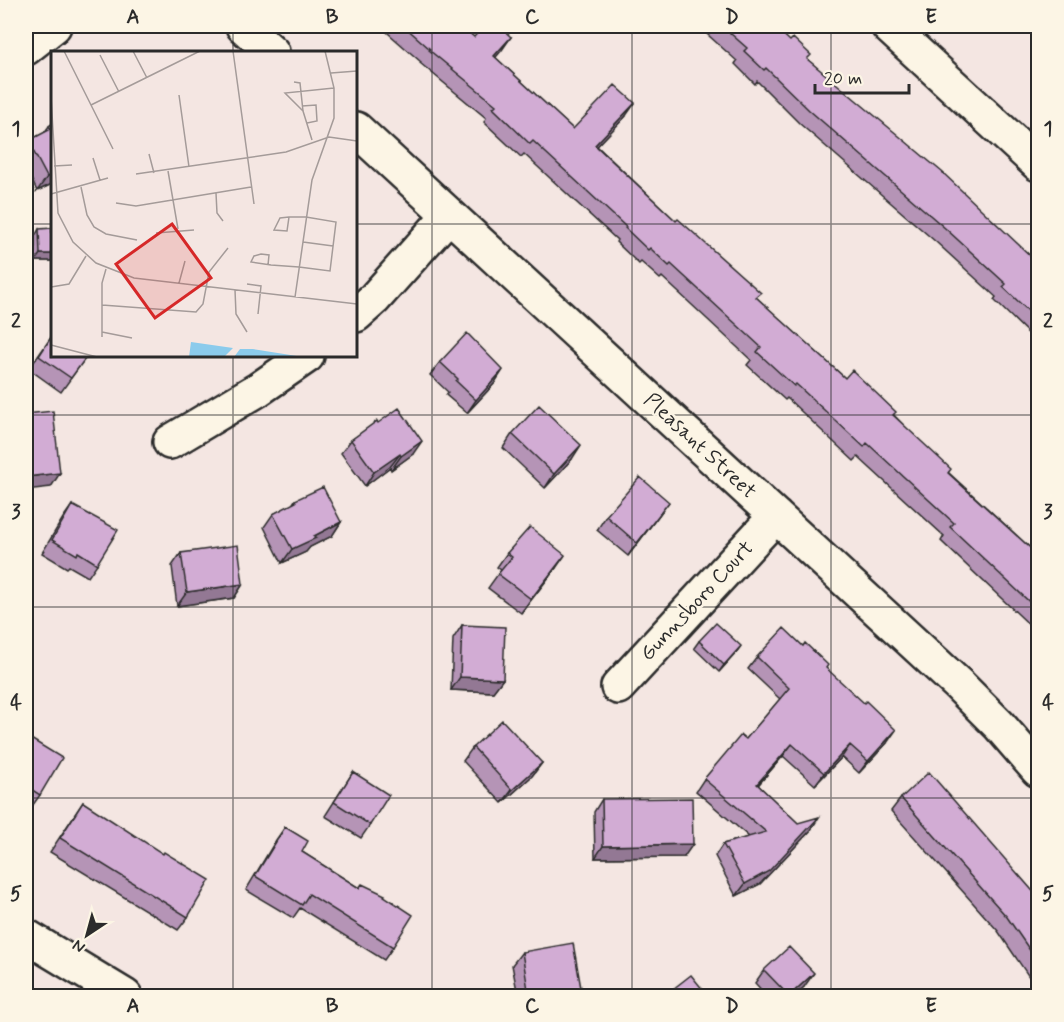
<svg xmlns="http://www.w3.org/2000/svg" width="1064" height="1022" font-family="Mynerve,sans-serif">
  <style>
    .lines { fill: none; stroke-linecap: round; stroke-linejoin: round }
    .minor-casing { stroke: #2b2b2b; stroke-width: 38 }
    .minor { stroke: #fcf5e5; stroke-width: 33 }
    .wall { fill: #b594b6; stroke: #2b2b2b; stroke-width: 1.5 }
    .shaded-wall { fill: #937894; stroke: #2b2b2b; stroke-width: 1.5 }
    .building { fill: #d2acd4; stroke: #2b2b2b; stroke-width: 1.5 }
    .grid { fill: none; stroke: #2b2b2b; stroke-width: 1.5; stroke-opacity: 0.55 }
    .labels { text-anchor: middle; dominant-baseline: central; stroke-width: 5; stroke-linejoin: round; paint-order: stroke }
    .street-label { font-size: 21px; fill: #2b2b2b; stroke: #fcf5e5 }
    .inset-road { fill: none; stroke: #a49b99; stroke-width: 1.5 }
    .view { fill: #d62828; fill-opacity: 0.15; stroke: #d62828; stroke-width: 3 }
    .inset-edge { fill: none; stroke: #2b2b2b; stroke-width: 3 }
    .neatline { fill: none; stroke: #2b2b2b; stroke-width: 2 }
    .grid-label { font-size: 20px; text-anchor: middle; font-weight: bold; fill: #2b2b2b }
  </style>
  <rect width="100%" height="100%" fill="#f4e6e2"/>
  <filter id="ink" filterUnits="userSpaceOnUse"><feTurbulence type="fractalNoise" baseFrequency=".0167" numOctaves="2"/><feDisplacementMap in="SourceGraphic" scale="12" xChannelSelector="R" yChannelSelector="G"/><feConvolveMatrix kernelMatrix="1 2 1 2 8 2 1 2 1" color-interpolation-filters="sRGB"/></filter>
  <g filter="url(#ink)">
    <g class="lines">
      <defs>
        <path id="minor" d="M243,26L272,52
          M888,26L1038,164
          M26,48L54,26
          M356,129L959,685L999,725L1038,770
          M356,315L374,299L449,215
          M170,442L259,389L307,356
          M618,687L776,516
          M26,936L125,996"/>
      </defs>
      <use href="#minor" class="minor-casing"/>
      <use href="#minor" class="minor"/>
    </g>
    <path class="wall" d="M380,26H461L474,37H511L495,57L573,129L625,117L597,146L757,298L845,378L894,415L949,473L1038,555V633L941,541L944,536L858,457L854,461L787,398L785,400L747,365L751,360L662,277L660,279L641,262L639,264L616,242L617,240L524,154L521,157L484,122L486,118L420,63L421,62Z
      M698,26H774L808,60L1038,263V343L994,300L996,297L936,242L800,124L757,81L755,84L735,64L737,61Z
      M1032,26H1038V31Z
      M52,124V184L37,191L26,168V144L28,141L44,133L49,126Z
      M39,229L52,261H35V236Z
      M52,336L87,356L61,392L29,369Z
      M440,362L494,384L467,413L446,395L448,392L430,375Z
      M378,423L413,454L391,470L390,467L365,486L341,453L351,440Z
      M512,434L572,459L545,488L503,448Z
      M295,500L341,522L332,536L310,547L306,552L282,563L264,527L273,514L292,505Z
      M72,505L97,564L88,577L69,566L67,568L42,553L63,518Z
      M659,515L628,556L597,530L606,516Z
      M181,553L243,584L234,598L177,606L172,566Z
      M507,553L556,568L521,613L488,588L501,570L497,567Z
      M462,625L503,679L493,692L451,690L453,639Z
      M699,641L736,653L719,672L694,648Z
      M757,657L826,668L887,743L859,773L842,757L815,785L783,756L758,785L798,823L811,830L760,884L736,896L715,856L723,844L749,837L696,791L704,779L746,739L780,699L748,669Z
      M26,736L40,795L30,809L26,806Z
      M473,747L542,763L532,776L502,803L463,761Z
      M353,772L370,825L361,838L325,816Z
      M901,798L1038,897V990L998,931L891,811Z
      M602,799L684,857L595,858L594,812Z
      M83,802L188,917L178,930L50,852Z
      M285,827L302,852L359,888L384,896L393,947L384,960L300,908L293,918L246,890L276,840Z
      M522,952L581,988L575,996H518L512,965Z
      M764,970L804,987L794,996H767L755,983Z"/>
    <path class="shaded-wall" d="M511,37L502,50L485,70L494,56Z
      M635,103L625,117L586,158L595,145Z
      M52,174V184L37,191L47,177Z
      M40,254H52V261H35Z
      M503,370L494,384L467,413L476,400Z
      M422,441L413,454L391,470L401,456Z
      M581,445L572,459L545,488L554,474Z
      M400,454L390,467L365,486L374,472Z
      M60,473L51,487L26,490V477Z
      M669,502L659,515L628,556L637,543Z
      M341,522L332,536L310,547L306,552L282,563L292,549L314,536Z
      M565,555L556,568L521,613L531,599Z
      M243,584L234,598L177,606L187,592Z
      M741,646L736,653L719,672L724,665Z
      M460,677L503,679L493,692L451,690Z
      M896,730L887,743L859,773L868,761Z
      M792,744L783,756L748,797L757,784Z
      M850,745L842,757L815,785L824,773Z
      M542,763L532,776L502,803L512,790Z
      M819,817L811,830L760,884L736,896L745,884Z
      M693,844L684,857L595,858L603,846Z
      M814,973L804,987L794,996H789Z
      M581,988L575,996H532Z"/>
    <path class="building" d="M404,26H461L474,37L484,26H499L511,37L494,56L573,129L615,85L635,103L595,145L676,221L678,219L761,293L756,297L845,378L852,370L896,412L893,415L951,469L948,473L1038,555V610L950,527L954,523L867,443L864,447L796,384L794,386L757,352L761,347L671,264L669,266L650,248L648,250L625,228L626,227L533,141L530,144L493,108L496,105L429,50L430,49Z
      M722,26H774L790,41L793,38L811,55L807,59L942,172L1038,263V320L1003,287L1006,284L946,229L809,110L766,68L764,70L744,51L747,48Z
      M52,124V174L47,177L28,141L51,129L49,126Z
      M52,228V254H40L39,229Z
      M467,333L503,370L476,400L456,381L458,379L440,362Z
      M52,336V356H87L71,378L39,356Z
      M539,405L581,445L554,474L512,434Z
      M399,408L422,441L401,456L400,454L374,472L351,440L377,421L378,423Z
      M53,411L60,473L26,477V414Z
      M640,477L669,502L637,543L606,516Z
      M323,487L341,522L314,536L316,538L292,549L273,514L296,502L295,500Z
      M72,505L118,530L97,564L78,552L77,555L52,540Z
      M530,527L565,555L531,599L498,574L512,557L507,553Z
      M238,545L243,584L187,592L181,553Z
      M716,623L741,646L724,665L699,641Z
      M462,625L505,627L503,679L460,677Z
      M784,628L803,646L805,643L828,665L826,668L864,703L866,701L896,730L868,761L850,745L824,773L792,744L757,784L798,823L819,817L769,871L745,884L723,844L766,832L704,779L741,735L746,739L789,688L757,657Z
      M502,720L542,763L512,790L473,747Z
      M26,736L62,758L40,795L26,786Z
      M353,772L389,795L370,825L334,802Z
      M929,772L1038,897V962L1007,917L901,798Z
      M692,798L693,844L603,846L602,799Z
      M83,802L163,854L164,852L210,880L188,917L60,838Z
      M285,827L308,841L302,852L359,888L362,884L385,895L384,896L413,915L393,947L309,894L302,905L255,876Z
      M573,943L581,988L529,996L522,952Z
      M789,947L814,973L789,996L764,970Z
      M691,975L708,996H664Z"/>
  </g>
  <path class="grid" d="M233,26V52M432,26V996M632,26V996M831,26V996M26,224H52M356,224H1038M233,356V996M26,415H1038M26,607H1038M26,798H1038"/>
  <g class="labels">
    <g class="street-label">
      <text transform="translate(700 446) rotate(43)">Pleasant Street</text>
      <text transform="translate(697 601) rotate(-47)">Gunnsboro Court</text>
    </g>
  </g>
  <g transform="translate(51 51)">
    <rect width="306" height="306" fill="#f4e6e2"/>
    <path d="M140,291L182,297L173,306H138ZM189,298H202L252,306H183Z" fill="#8bcbec"/>
    <path class="inset-road" d="M13,0L62,98M82,0L96,27M182,0L203,153M49,4L68,41M280,22L306,20M243,31L249,32L252,60L261,89M128,44L138,116M0,46L7,162L22,191L45,212L83,227L306,253M40,54L149,0M251,55L265,54L266,70L256,72M252,60L234,42L283,37M98,103L103,122M42,107L49,129M3,115L21,114M117,120L127,178M85,123L235,101L278,86L306,90M30,136L36,164L43,176L55,183L86,189M165,142L166,162L172,170M0,143L57,127M65,152L85,155L200,136M105,182L143,179M252,191L282,195M217,214L218,204L210,203L203,205L200,211L220,214L248,216L279,220L285,171L255,166H238L229,167L223,179L236,180L238,166M128,232L134,210M196,233L210,235L207,263M0,236L18,233L35,205M184,239L185,263L196,281M244,246L261,129L283,67V37L274,0M51,254L145,261L152,253L158,221L177,197M51,281L81,287M51,286V232L55,218M0,294L46,306"/>
    <path class="view" d="M121,173L160,227L104,267L65,213Z"/>
    <rect width="306" height="306" class="inset-edge"/>
  </g>
  <rect width="1064" height="1022" fill="none" stroke="#fcf5e5" stroke-width="66"/>
  <g transform="translate(87 935) rotate(216)" stroke="#fcf5e5" stroke-width="4.5" paint-order="stroke">
  <path d="M0-4.5L10 22L0 15L-10 22Z" fill="#2b2b2b"/>
  <text y="-9" font-size="16" font-weight="bold" text-anchor="middle" fill="#2b2b2b">N</text>
  </g>
  <path d="M815 84v9h94v-9" fill="none" stroke="#2b2b2b" stroke-width="3"/>
  <text x="824" y="84" font-size="18" fill="#2b2b2b" stroke="#fcf5e5" stroke-width="4.5" paint-order="stroke">20 m</text>
  <rect x="33" y="33" width="998" height="956" class="neatline"/>
  <g class="grid-label">
    <text x="133" y="23">A</text>
    <text x="332" y="23">B</text>
    <text x="532" y="23">C</text>
    <text x="732" y="23">D</text>
    <text x="931" y="23">E</text>
    <text x="16" y="135">1</text>
    <text x="1048" y="135">1</text>
    <text x="16" y="327">2</text>
    <text x="1048" y="327">2</text>
    <text x="16" y="518">3</text>
    <text x="1048" y="518">3</text>
    <text x="16" y="709">4</text>
    <text x="1048" y="709">4</text>
    <text x="16" y="900">5</text>
    <text x="1048" y="900">5</text>
    <text x="133" y="1012">A</text>
    <text x="332" y="1012">B</text>
    <text x="532" y="1012">C</text>
    <text x="732" y="1012">D</text>
    <text x="931" y="1012">E</text>
  </g>
</svg>
